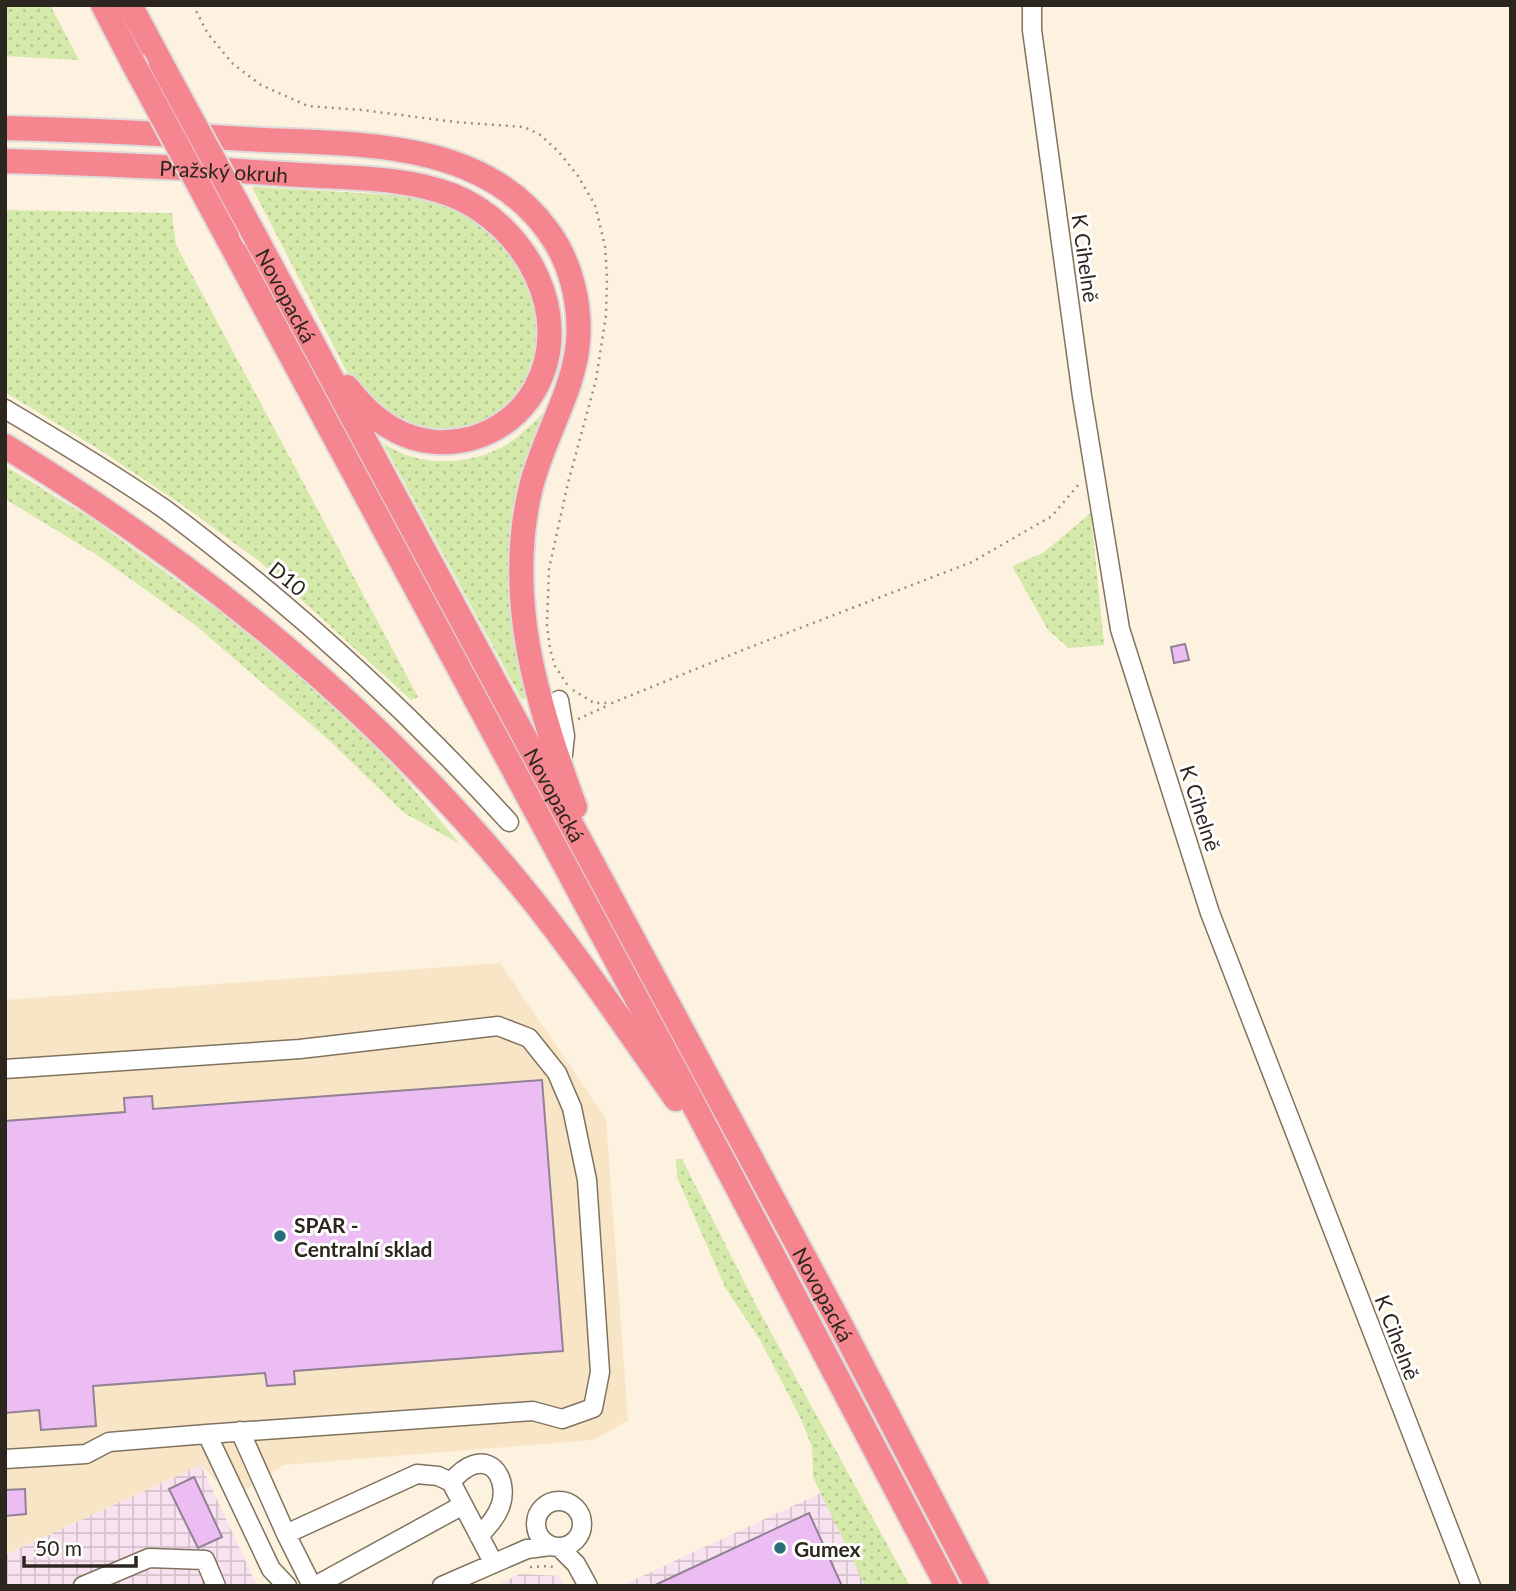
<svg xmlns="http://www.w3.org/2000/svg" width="1516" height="1591" font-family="Lato,sans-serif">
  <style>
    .built { fill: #f7e5c6 }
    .industrial { fill: url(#industrial-grid) }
    .grass { fill: url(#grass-dots) }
    .building { fill: #ebbdf2; stroke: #928195; stroke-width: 2 }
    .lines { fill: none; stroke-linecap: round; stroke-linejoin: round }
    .minor-casing { stroke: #80735e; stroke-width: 21 }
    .highway-casing { stroke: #dddcdb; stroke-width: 28 }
    .path { stroke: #978f81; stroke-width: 2.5; stroke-dasharray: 2 5; stroke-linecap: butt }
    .minor { stroke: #fff; stroke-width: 18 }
    .highway { stroke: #f5858f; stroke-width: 24 }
    .highway-bridge-casing { stroke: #dddcdb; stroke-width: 28; stroke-linecap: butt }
    .highway-bridge { stroke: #f5858f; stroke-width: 24 }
    .poi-dot { fill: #277079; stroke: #fff; stroke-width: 2.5 }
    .labels { text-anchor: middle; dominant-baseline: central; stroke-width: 6; stroke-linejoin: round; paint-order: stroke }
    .street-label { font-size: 21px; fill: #2c271e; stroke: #fff }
    .poi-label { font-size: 21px; font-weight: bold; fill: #2c271e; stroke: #fff; text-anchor: start }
  </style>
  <defs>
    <pattern id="industrial-grid" width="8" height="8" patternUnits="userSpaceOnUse" patternTransform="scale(1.75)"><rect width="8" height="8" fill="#f9e2ef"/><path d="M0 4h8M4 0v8" fill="none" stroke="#d6c2cc"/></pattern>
    <pattern id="grass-dots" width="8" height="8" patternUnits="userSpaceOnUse" patternTransform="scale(1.75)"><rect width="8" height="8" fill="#d5e9ab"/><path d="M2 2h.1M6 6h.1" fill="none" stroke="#b7c893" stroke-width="1.8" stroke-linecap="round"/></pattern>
  </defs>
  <rect width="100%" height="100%" fill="#fdf2df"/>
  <path class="built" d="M500,963L606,1119L628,1421L593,1440L283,1465L233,1498L201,1465L5,1555V1000Z"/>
  <path class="industrial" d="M201,1465L257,1586H5V1555Z
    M825,1491L868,1586H621Z
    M520,1574L560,1576L564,1586H495Z"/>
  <path class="grass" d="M5,5H50L79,60L5,56Z
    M252,187L430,197L486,219L536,291L541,352L529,385L483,429L446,434L408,428L363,394L348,374Z
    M5,210L172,213L176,245L418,697L411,700L260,562L181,504L103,452L5,392Z
    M544,412L517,500L511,610L526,698L522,700L383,443C421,470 479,466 516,438C526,430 535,421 544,412Z
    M5,466L92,519L274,651L381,751L460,844L404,813L330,741L195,625L97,555L5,499Z
    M1091,513L1104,645L1069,648L1048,630L1012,566L1043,553Z
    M676,1159H682L757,1307L910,1586H865L813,1477L812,1447L801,1419L760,1340L726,1289L677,1177Z"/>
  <path class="building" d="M1185,644L1189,660L1174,663L1171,647Z
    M542,1080L563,1351L294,1371L295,1384L267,1386L265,1373L93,1386L96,1426L41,1430L39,1410L5,1413V1121L125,1112L124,1098L152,1096L153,1109Z
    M194,1477L222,1537L198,1548L169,1489Z
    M25,1489L26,1514L5,1516V1490Z
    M809,1513L842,1586H653Z"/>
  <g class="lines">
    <defs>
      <path id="minor" d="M1032,5V30L1082,396L1120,629L1210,913L1471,1586
        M5,409C59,441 112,473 163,508C195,531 225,556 255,580C346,655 430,735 509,822
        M559,700L565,736L562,763
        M5,1069L300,1049L498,1026L529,1038L557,1073L572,1108L587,1180L600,1372L593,1408L562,1419L533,1411L207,1434
        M240,1431L286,1534L312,1586
        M5,1459L86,1454L109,1442L207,1434L271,1569L287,1586
        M451,1482C457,1475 464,1468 473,1465C497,1457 507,1485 501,1504C497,1517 488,1526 479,1536
        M536 1524a23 23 0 1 1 46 0a23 23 0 1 1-46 0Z
        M286,1534L417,1474L438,1476L451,1482L493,1562
        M559,1547L576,1564L588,1586
        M83,1586L149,1558L205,1560L216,1586
        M315,1586L463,1505
        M442,1586L527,1549L550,1546"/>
      <g id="highway">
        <path d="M103,5L132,61"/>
        <path d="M130,5L161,63"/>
        <path d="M5,128C86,130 166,134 246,139C350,145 480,136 548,231C571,262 581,304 578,342C574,391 543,438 531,487C504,597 537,704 575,807"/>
        <path id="s1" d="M5,161C104,164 202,168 301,175C350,178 405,177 452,195C525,224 576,315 535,389C507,439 442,457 393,429C374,419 360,403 347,387"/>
        <path d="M227,237L687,1092L947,1586"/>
        <path id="s2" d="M256,238L838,1320L977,1586"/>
        <path d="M5,446C205,569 382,713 530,897C582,962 628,1031 676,1099"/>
      </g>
    </defs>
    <use href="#minor" class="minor-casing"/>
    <use href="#highway" class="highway-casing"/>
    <path class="path" d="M193,5L208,34L233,64L261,85L308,106L362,110L455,122L524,127L539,134L558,151L578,176L595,205L605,246L607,277L606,315L596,380L568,483L549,569L547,625L550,649L555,666L568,686
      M573,690L594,703H612L748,648L972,562L1052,516L1079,484
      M578,719L609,705
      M530,1567L550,1566L557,1569"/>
    <use href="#minor" class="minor"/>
    <use href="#highway" class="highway"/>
    <defs>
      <path id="highway-bridge" d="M132,61L227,237
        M161,63L256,238"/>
    </defs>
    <use href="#highway-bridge" class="highway-bridge-casing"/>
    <use href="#highway-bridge" class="highway-bridge"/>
  </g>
  <g class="poi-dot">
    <circle cx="280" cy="1236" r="7"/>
    <circle cx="780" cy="1548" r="7"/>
  </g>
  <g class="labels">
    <g class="street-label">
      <text stroke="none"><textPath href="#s1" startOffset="219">Pražský okruh</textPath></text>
      <text transform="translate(1086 258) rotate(82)">K Cihelně</text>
      <text stroke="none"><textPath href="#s2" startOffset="65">Novopacká</textPath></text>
      <text transform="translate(288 578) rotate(39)">D10</text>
      <text stroke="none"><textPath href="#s2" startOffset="632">Novopacká</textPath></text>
      <text transform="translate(1201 808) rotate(72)">K Cihelně</text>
      <text stroke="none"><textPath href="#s2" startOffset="1199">Novopacká</textPath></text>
      <text transform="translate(1398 1337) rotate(69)">K Cihelně</text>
    </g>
    <g class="poi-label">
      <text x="294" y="1224">SPAR -<tspan x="294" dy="24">Centralní sklad</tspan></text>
      <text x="794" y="1548">Gumex</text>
    </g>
  </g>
  <rect width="1516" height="1591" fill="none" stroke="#2c271e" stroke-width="14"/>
  <path d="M24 1556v10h112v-10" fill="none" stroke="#2c271e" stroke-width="3.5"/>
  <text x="35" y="1556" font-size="21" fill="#2c271e" stroke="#ffffff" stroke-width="5" paint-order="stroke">50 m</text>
</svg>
